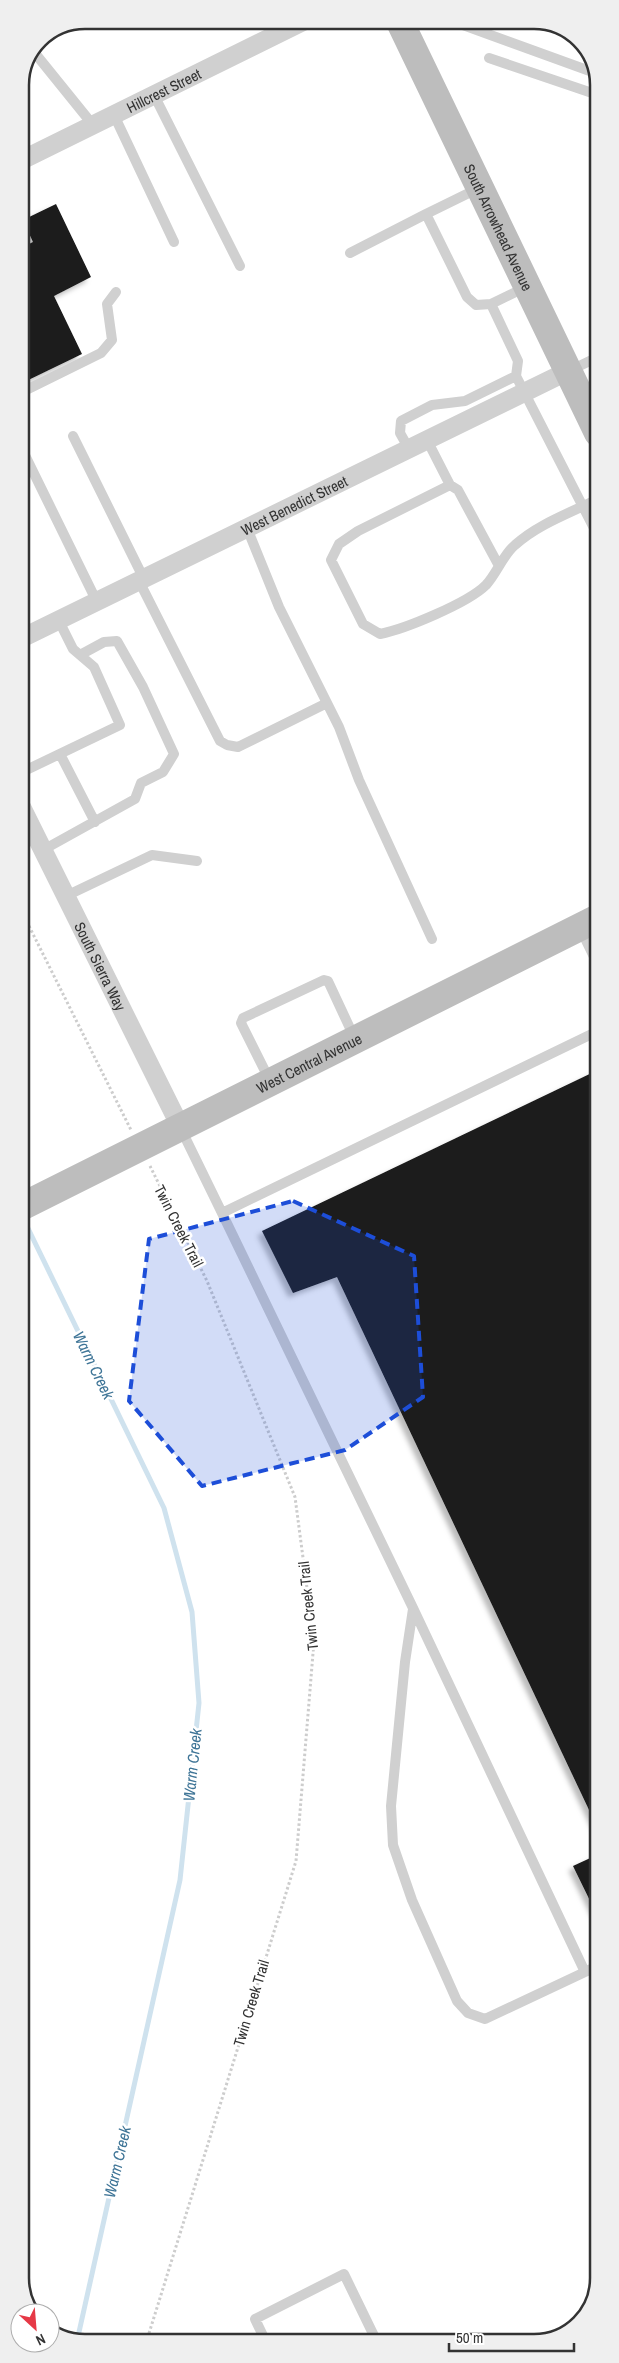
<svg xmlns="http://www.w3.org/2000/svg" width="619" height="2363" font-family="'Archivo Narrow',sans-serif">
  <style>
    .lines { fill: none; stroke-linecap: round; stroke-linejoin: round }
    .stream { stroke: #cfe2ee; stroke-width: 5 }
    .building { fill: #1a1a1a; filter: url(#shadow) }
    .path { stroke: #cdcdcd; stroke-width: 3; stroke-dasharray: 2.5 2.5; stroke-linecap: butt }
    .lane { stroke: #d0d0d0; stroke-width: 10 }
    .street { stroke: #d0d0d0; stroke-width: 19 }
    .secondary { stroke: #bdbdbd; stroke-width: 28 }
    .marked { fill: #1d4ed8; fill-opacity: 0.2; stroke: #1d4ed8; stroke-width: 4; stroke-dasharray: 10 6; stroke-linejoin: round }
    .labels { text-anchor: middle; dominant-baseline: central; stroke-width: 5; stroke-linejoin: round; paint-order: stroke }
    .street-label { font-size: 15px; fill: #333; stroke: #fff }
    .water-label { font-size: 16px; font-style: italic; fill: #3f7597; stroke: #fff }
    .rim { fill: none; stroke: #333; stroke-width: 2.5 }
  </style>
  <defs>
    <filter id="shadow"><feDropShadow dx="-4.5" dy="4.5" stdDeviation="2.5" flood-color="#0004"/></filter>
  </defs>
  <rect width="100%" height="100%" fill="#fff"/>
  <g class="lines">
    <path class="stream" d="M22,1216L164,1508L192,1612L199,1703L180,1880L77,2341"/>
  </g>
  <path class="building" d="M56,204L91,277L54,296L82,354L20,384V239L23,237L27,245L33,242L23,220Z
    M598,1070L599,1831L337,1277L293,1293L262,1231Z
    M599,1854V1919L573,1866Z"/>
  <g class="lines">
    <path class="path" d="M20,908L131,1130
      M146,2343L296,1861L314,1641L295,1497L207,1281L150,1166"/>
    <path class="lane" d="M461,20L463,25L598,74
      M34,52L93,125
      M489,58L598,95
      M154,95L240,266
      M114,115L174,242
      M426,214L479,188
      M350,253L426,214L467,297L476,305L491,304L518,361L516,376L598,536
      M491,304L526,287
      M569,371L598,357
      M20,393L101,353L112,340L107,304L116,292
      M73,436L144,579
      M427,440L450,485
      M20,445L97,602
      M409,449L400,433L401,421L432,405L465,401L516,376
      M247,528L279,607L339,727L359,780L432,939
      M499,566L458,490L450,485L358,531L339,544L331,560L363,624L380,634C405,629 468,603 486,585C497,573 503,555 515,545C538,524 570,513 598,499
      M139,581L220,741L227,745L238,747L327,703
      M60,754L95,822
      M20,773L120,725L94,667L73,649L59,621
      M43,850L135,799L141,783L163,772L174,754L143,687L117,641L104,642L80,655
      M66,896L152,855L197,861
      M580,928L598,965
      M270,1081L241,1023L243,1018L324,980L328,981L355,1039
      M181,1129L222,1213L598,1031
      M222,1213L413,1608L585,1972L599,1965
      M413,1609L405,1662L391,1806L393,1845L412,1900L457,2001L468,2013L485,2019L585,1972
      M266,2342L255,2319L344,2274L377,2342"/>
    <g class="street">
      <path id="s1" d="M20,161L306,20"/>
      <path id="s2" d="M20,639L568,371"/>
      <path id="s3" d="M20,804L181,1128"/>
    </g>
    <g class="secondary">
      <path id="s4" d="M399,20L598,433"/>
      <path id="s5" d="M21,1207L598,918"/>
    </g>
  </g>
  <path class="marked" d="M293,1201L414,1256L423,1397L345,1450L202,1486L129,1401L149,1239Z"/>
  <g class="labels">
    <g class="street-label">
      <text stroke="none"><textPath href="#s1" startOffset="160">Hillcrest Street</textPath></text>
      <text stroke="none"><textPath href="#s4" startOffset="230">South Arrowhead Avenue</textPath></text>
      <text stroke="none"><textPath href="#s2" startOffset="305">West Benedict Street</textPath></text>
      <text stroke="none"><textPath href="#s3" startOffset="181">South Sierra Way</textPath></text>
      <text stroke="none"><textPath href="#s5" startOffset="322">West Central Avenue</textPath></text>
      <text transform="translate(179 1226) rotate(63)">Twin Creek Trail</text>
      <text transform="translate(308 1606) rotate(-96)">Twin Creek Trail</text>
      <text transform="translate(251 2003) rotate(-73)">Twin Creek Trail</text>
    </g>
    <g class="water-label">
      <text transform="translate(94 1365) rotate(64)">Warm Creek</text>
      <text transform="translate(192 1765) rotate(-84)">Warm Creek</text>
      <text transform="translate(117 2162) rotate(-77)">Warm Creek</text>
    </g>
  </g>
  <path d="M0 0H619V2363H0ZM85 29H534A56 56 0 0 1 590 85V2278A56 56 0 0 1 534 2334H85A56 56 0 0 1 29 2278V85A56 56 0 0 1 85 29Z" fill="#efefef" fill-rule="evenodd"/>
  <path class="rim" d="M85 29H534A56 56 0 0 1 590 85V2278A56 56 0 0 1 534 2334H85A56 56 0 0 1 29 2278V85A56 56 0 0 1 85 29Z"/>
  <g transform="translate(35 2328) rotate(154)"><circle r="24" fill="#ffffff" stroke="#adadad"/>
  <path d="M0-4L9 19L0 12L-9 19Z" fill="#e63946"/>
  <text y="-8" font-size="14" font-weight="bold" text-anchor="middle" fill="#333333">N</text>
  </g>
  <path d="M449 2343v8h125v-8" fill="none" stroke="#333333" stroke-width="2.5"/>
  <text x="456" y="2343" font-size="15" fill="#333333" stroke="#ffffff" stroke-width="4" paint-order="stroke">50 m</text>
</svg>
